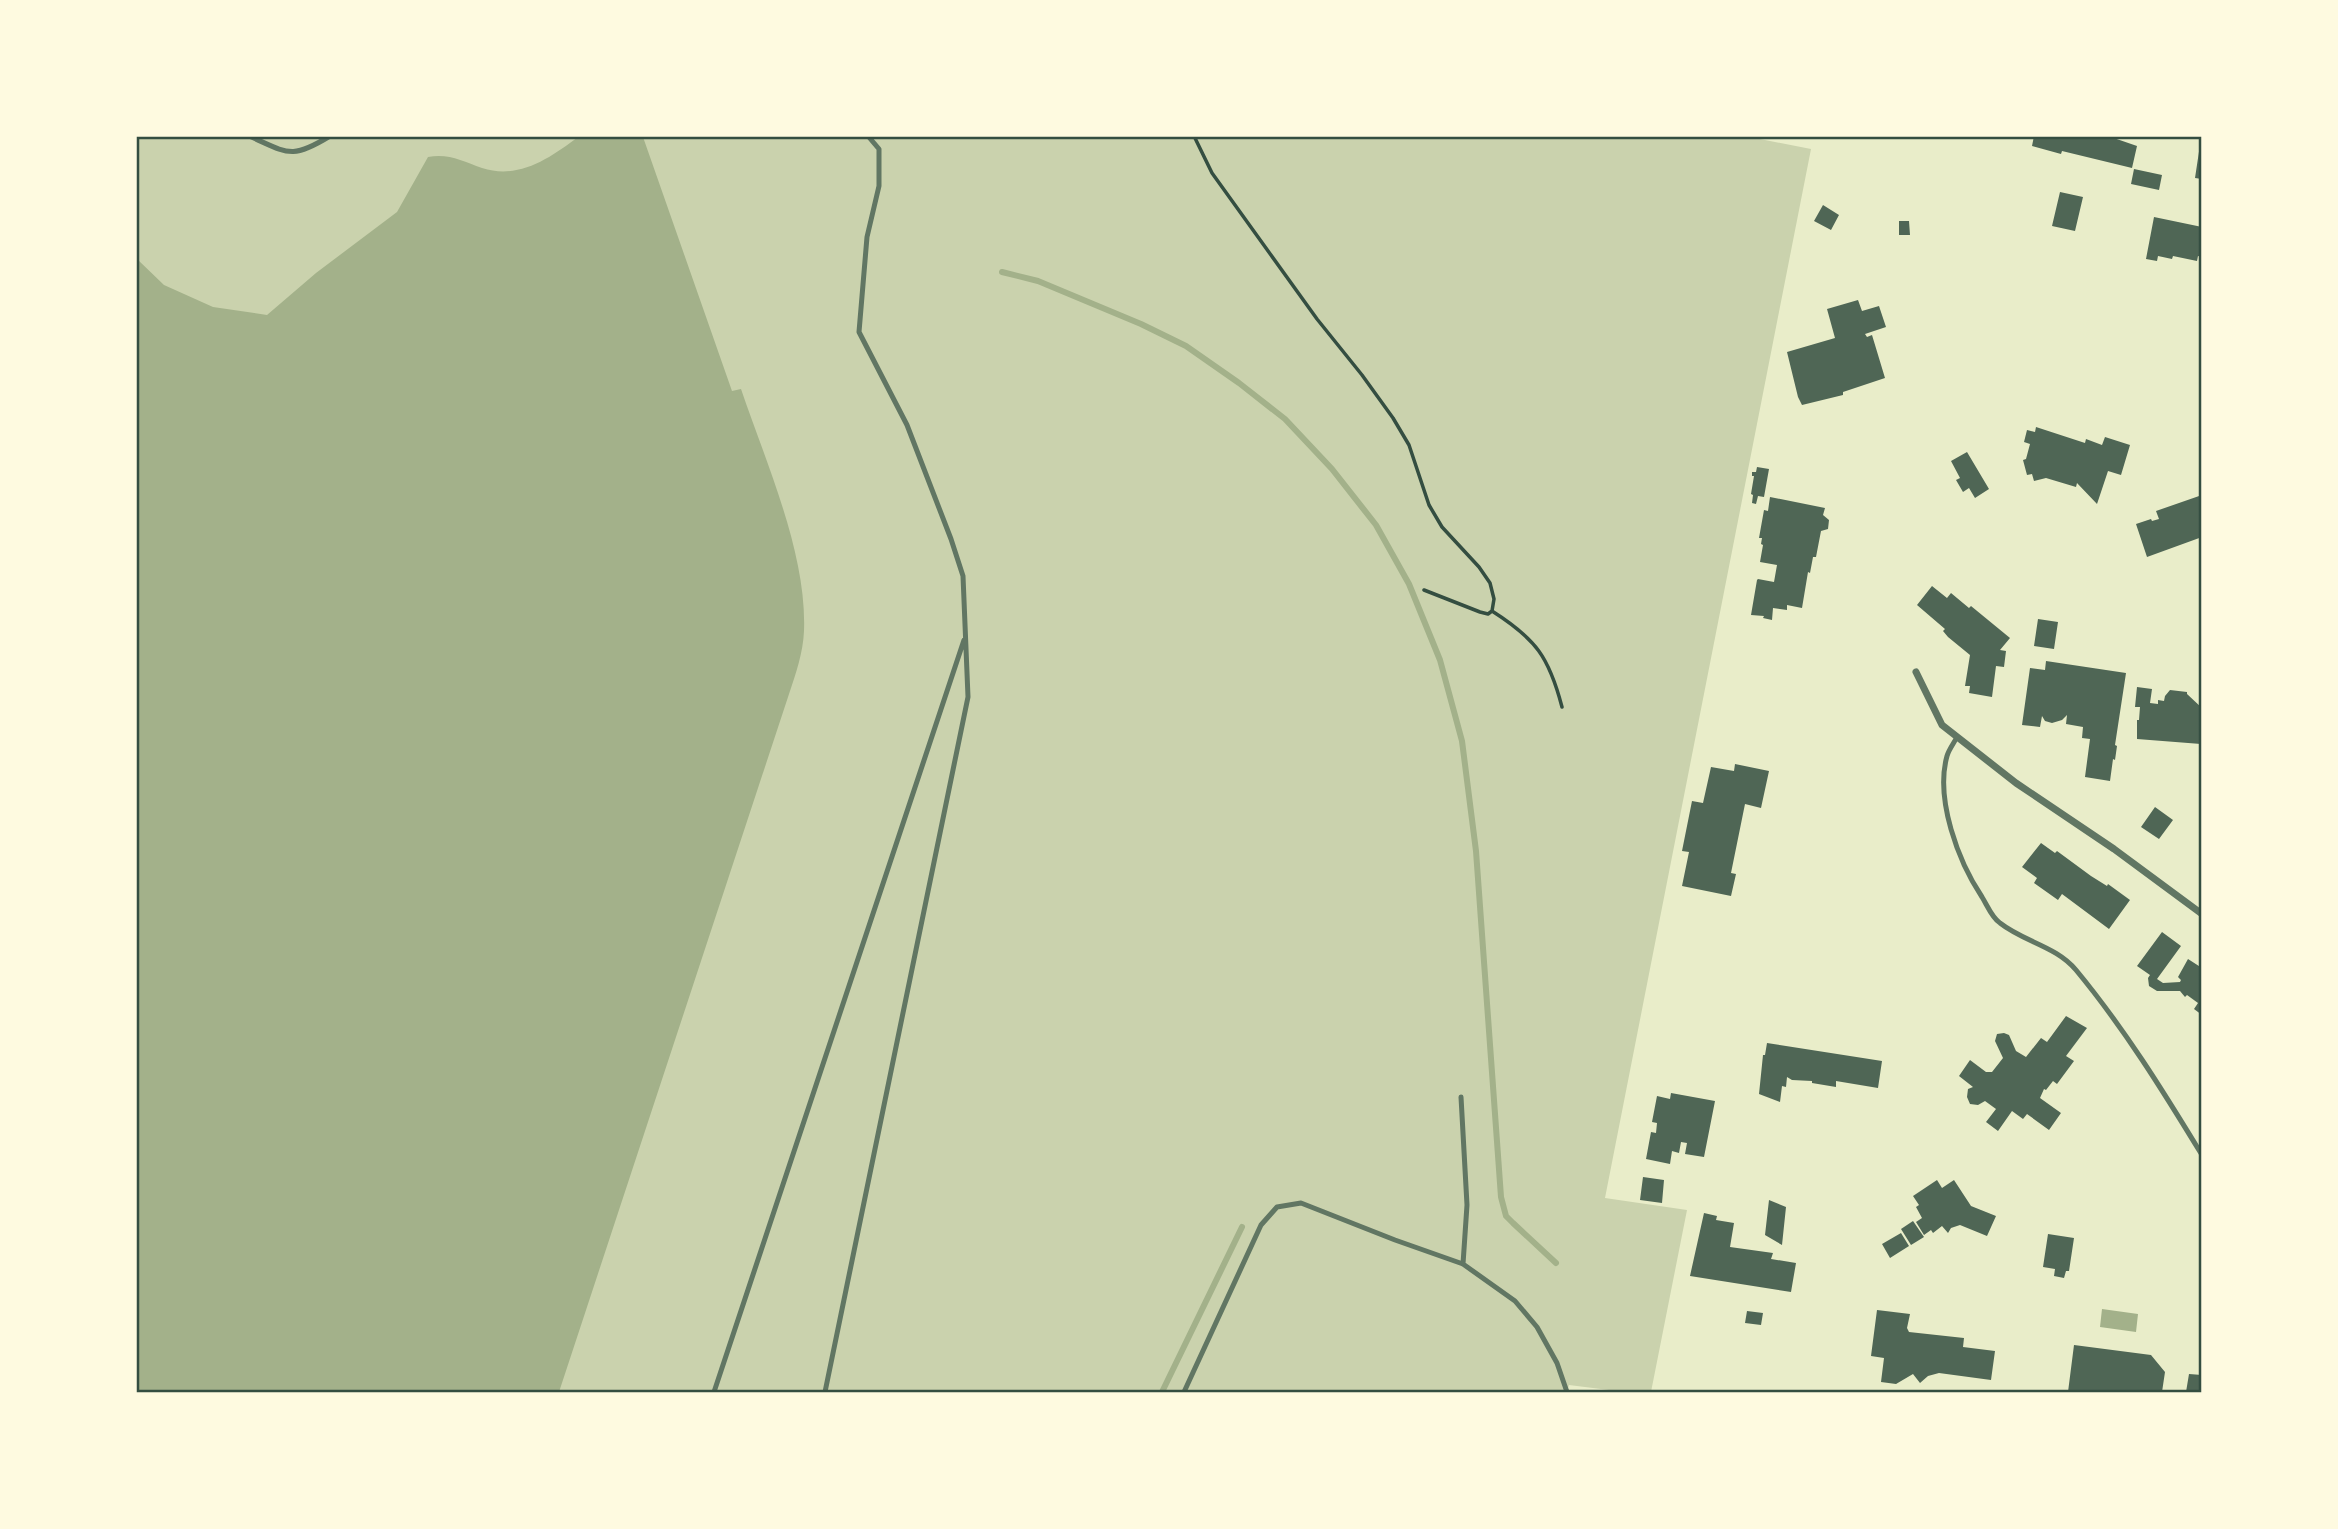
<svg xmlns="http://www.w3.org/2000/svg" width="2338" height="1529" font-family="'Space Grotesk',sans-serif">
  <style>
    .green { fill: #cad2ad }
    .water { fill: #a3b18a }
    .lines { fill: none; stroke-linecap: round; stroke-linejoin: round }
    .stream { stroke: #a3b18a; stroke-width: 6 }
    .building { fill: #4f6655 }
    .path { stroke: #344e41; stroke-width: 3.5 }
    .service { stroke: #617663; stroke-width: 5 }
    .minor { stroke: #617663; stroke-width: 7 }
    .neatline { fill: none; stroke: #344e41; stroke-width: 2.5 }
  </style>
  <rect width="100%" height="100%" fill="#e9edc9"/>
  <path class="green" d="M1745,136L1811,149L1605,1198L1687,1210L1651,1392H1625L1569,1385L1567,1392H137V137Z"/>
  <path class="water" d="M578,137H643L732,391L741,389C766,463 807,553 804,631C803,653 796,673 789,694L559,1392H137V259L164,285L213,307L267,315L316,273L397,212L428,157C448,153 463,161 482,168C519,180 550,158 578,137Z
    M2102,1309L2138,1314L2136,1332L2100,1327Z"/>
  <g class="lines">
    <path class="stream" d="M1002,272L1038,281L1141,324L1186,346L1239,383L1285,419L1332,469L1376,525L1409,584L1440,660L1462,741L1476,851L1501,1197L1506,1216L1513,1223L1556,1263
      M1162,1392L1242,1227"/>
  </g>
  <path class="building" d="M2034,136H2108L2137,146L2132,168L2062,151L2061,154L2032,146Z
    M2200,145H2202V179L2195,178Z
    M2134,169L2162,175L2159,190L2131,184Z
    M2060,192L2083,197L2075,231L2052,226Z
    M1823,205L1839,215L1831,230L1814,221Z
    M2154,217L2202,227V257L2198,256L2197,261L2173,256L2172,259L2158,256L2157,261L2146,259Z
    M1899,221H1909L1910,235H1899Z
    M1858,300L1862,311L1879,306L1886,327L1865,334L1867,337L1872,335L1885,378L1843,392V395L1802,405L1798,397L1787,352L1835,338L1827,309Z
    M2036,427L2085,443L2086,439L2102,445L2105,437L2130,445L2121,475L2108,471L2097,504L2077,483L2076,487L2046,478L2034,481L2032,474L2027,475L2023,460L2026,459L2030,444L2024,442L2027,430L2035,432Z
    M1967,452L1989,489L1975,498L1969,488L1963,492L1956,480L1960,478L1951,461Z
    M1757,467L1769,469L1764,497L1758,496L1756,504L1752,503L1753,495L1751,494L1754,476H1752V472H1756Z
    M2202,495V537L2147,557L2136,524L2151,519L2152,521L2159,519L2156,511Z
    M1770,497L1825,508L1823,515L1829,520L1828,529L1821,531L1816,557H1813L1810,573L1808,572L1802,608L1787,605V610L1773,608L1772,620L1763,618L1764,616L1751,615L1757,580L1758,579L1774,582L1777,565L1760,562L1763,545L1761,544L1762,538H1759L1764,510L1768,511Z
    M1932,586L1947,598L1951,593L1969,608L1971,606L2010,638L2000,650L2006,651L2004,667L1996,666L1992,697L1969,693L1970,686H1965L1970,655L1948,637L1943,631L1945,629L1917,605Z
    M2038,619L2058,622L2054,649L2034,646Z
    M2046,661L2126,673L2115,745L2117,746L2115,760L2113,759L2110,781L2085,777L2090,739L2082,738L2083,727L2066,724L2067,715L2062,720L2052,723L2045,721L2042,716L2040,727L2022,725L2030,668L2045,670Z
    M2137,687L2152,689L2150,703L2158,704V700L2164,701L2165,696L2170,690L2187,692V694L2202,708L2201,744L2137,739V720H2139L2140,707H2135Z
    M1735,764L1769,771L1761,808L1745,804L1731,873L1736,874L1731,896L1682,886L1689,852L1682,851L1692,801L1703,803L1711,767L1734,771Z
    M2155,807L2173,820L2159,839L2141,827Z
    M2041,843L2055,853L2057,851L2091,876L2107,886L2108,884L2130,900L2109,929L2062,894L2058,900L2034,883L2037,878L2022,867Z
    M2162,932L2181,946L2157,979L2163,983L2180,982L2181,980L2178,977L2188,959L2202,968V1015L2194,1009L2198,1003L2187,995L2185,997L2180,991H2157L2149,986L2148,978L2150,975L2137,966Z
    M2066,1016L2087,1028L2066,1056L2074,1061L2057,1084L2053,1081L2046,1090L2044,1089L2040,1098L2061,1113L2049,1130L2027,1114L2023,1119L2012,1111L1998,1131L1986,1122L1996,1109L1985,1101L1978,1105L1970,1104L1967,1097L1968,1089L1973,1087L1959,1076L1970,1060L1986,1072H1992L2003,1058L1995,1041L1997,1034L2004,1033L2009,1035L2016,1051L2026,1057L2041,1038L2047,1042Z
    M1767,1043L1882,1061L1878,1088L1836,1081V1087L1812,1083V1081L1792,1080L1787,1077L1786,1087L1782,1086L1780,1102L1759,1094L1763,1055H1765Z
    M1671,1093L1715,1101L1704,1157L1685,1154L1687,1143L1681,1142L1679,1153L1672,1151L1670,1164L1646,1159L1651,1132L1656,1133L1657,1123L1652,1122L1657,1096L1670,1099Z
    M1643,1177L1664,1180L1662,1203L1640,1200Z
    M1937,1180L1942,1188L1954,1180L1971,1206L1996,1216L1987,1236L1960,1225L1951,1228L1948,1233L1942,1226L1933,1233L1931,1230L1924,1235L1916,1222L1922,1218L1916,1207L1919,1205L1913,1196Z
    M1769,1200L1786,1207L1782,1245L1765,1235Z
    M1704,1213L1717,1216L1716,1220L1734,1223L1730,1247L1773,1253L1771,1259L1796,1263L1791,1292L1690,1276Z
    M1913,1221L1924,1237L1911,1245L1901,1229Z
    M1901,1233L1909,1246L1890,1258L1882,1244Z
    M2048,1234L2074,1238L2069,1271H2066L2064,1278L2054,1276L2055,1269L2043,1267Z
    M1877,1310L1910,1314L1907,1328L1909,1332L1964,1338L1963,1347L1995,1351L1991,1380L1939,1373L1928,1376L1920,1383L1913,1374L1896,1384L1881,1382L1884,1358L1871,1356Z
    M1747,1311L1763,1313L1761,1325L1745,1323Z
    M2074,1345L2151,1355L2165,1372L2162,1392H2068Z
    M2189,1374L2202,1375V1392H2186Z"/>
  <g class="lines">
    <path class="path" d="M1194,136L1212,173L1317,319L1362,375L1393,418L1409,445L1429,505L1442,527L1479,567L1490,583L1494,599L1492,611L1488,614L1480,612L1424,590
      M1492,611C1536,639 1549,657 1562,707"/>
    <path class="service" d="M249,136C288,153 291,160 330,136
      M1957,737C1954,743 1949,749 1947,756C1935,799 1958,861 1982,897C1987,905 1992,918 2000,923C2024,942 2056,946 2076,970C2124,1028 2163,1091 2202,1155
      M1461,1097L1467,1205L1463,1264
      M714,1392L964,640
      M825,1392L968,697L963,576L951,539L907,425L859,332L867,237L879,186V149L868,136
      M1184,1392L1261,1225L1277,1207L1301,1203L1395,1240L1463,1264L1515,1301L1537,1327L1557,1363L1567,1392"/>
    <path class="minor" d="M1916,672L1942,725L2016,783L2114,849L2202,914"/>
  </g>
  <rect width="2338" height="1529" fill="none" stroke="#fefae0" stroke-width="276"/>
  <rect x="138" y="138" width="2062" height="1253" class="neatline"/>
</svg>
